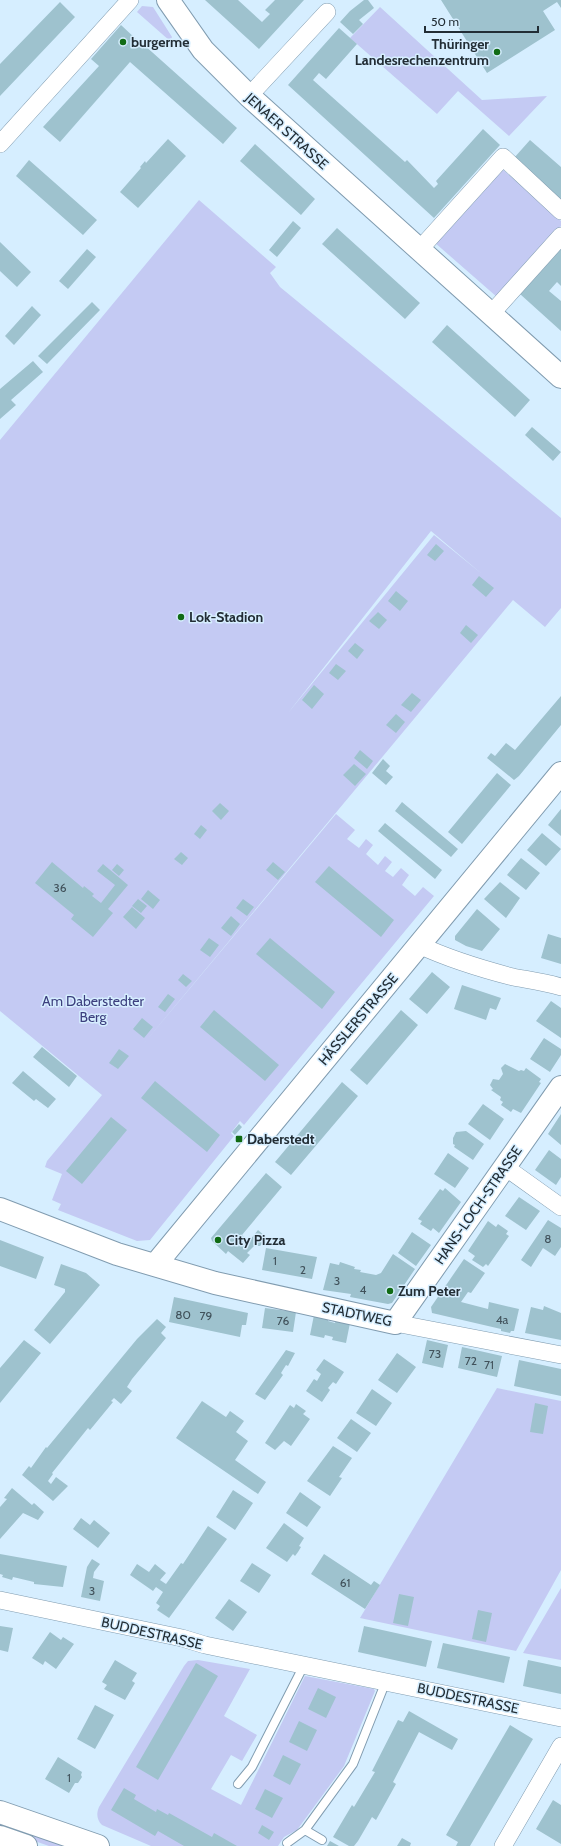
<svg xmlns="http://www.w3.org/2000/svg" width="561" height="1846" font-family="Cabin,sans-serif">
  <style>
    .green { fill: #c4caf3; fill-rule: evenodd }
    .building { fill: #9ec2ce }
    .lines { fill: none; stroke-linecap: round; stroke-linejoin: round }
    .lane-casing { stroke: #819cb0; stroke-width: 10 }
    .street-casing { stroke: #819cb0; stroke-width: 18 }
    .secondary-casing { stroke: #819cb0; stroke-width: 24 }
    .lane { stroke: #fff; stroke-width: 8 }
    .street { stroke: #fff; stroke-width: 17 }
    .secondary { stroke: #fff; stroke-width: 22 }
    .poi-dot { fill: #116b14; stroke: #d6eeff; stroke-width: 1.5 }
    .labels { text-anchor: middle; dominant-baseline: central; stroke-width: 3; stroke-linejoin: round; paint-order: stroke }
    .number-label { font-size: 12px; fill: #41525b }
    .poi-label { font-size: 14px; font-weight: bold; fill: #222d35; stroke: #d6eeff; text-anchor: start }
    .street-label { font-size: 14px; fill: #222d35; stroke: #d6eeff }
    .park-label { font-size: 14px; fill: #3c3f7e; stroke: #d6eeff }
  </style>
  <rect width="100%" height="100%" fill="#d6eeff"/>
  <path class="green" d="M142,6L153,7L172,37L170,41L137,12Z
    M380,7L482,100L547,96L509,136L458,91L437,114L350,38Z
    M500,167L561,221V226L497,297L434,242Z
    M199,200L276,267L270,273L280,287L561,518V608L545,627L513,600L140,1048L336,814L355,830L347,839L359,848L366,839L373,845L366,854L378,865L385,856L392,862L385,871L393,877L401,868L409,875L402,885L415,896L423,887L434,896L244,1125L240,1121L231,1133L234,1136L150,1240L137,1241L58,1210L61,1204L52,1200L62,1174L45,1167L47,1161L102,1095L0,1011V440ZM431,531L482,574L434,535L288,713Z
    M497,1388L561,1401V1570L516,1651L360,1618Z
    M561,1588V1660L523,1653Z
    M198,1660L250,1669L224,1716L257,1735L242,1761L231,1755L211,1789L241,1805L305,1676L374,1689L375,1691L344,1766L297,1830L284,1837L278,1846H151L102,1825C97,1820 96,1814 99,1807L184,1666L188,1661Z
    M0,1821L70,1846H49L0,1829Z"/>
  <path class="building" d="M205,0H238L262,22L270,14L265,10L275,0H304L259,49Z
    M364,0H368L374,8L359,20L363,24L353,34L340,22L350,11Z
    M441,0H561V8L557,2L543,11L555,30L487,73Z
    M60,2L75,17L0,96V64Z
    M121,25L137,40L136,41L141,46L143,44L237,128L223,144L130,62L60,142L43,127L99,66L91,59Z
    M339,28L357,44L326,79L319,73L313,80L405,162L407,160L434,188L438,184L436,181L483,129L500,145L434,218L288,85Z
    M168,139L186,156L138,208L120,192L141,168L140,167L145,161L146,163Z
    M530,140L561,167V200L514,158Z
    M255,144L315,199L301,215L240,161Z
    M29,160L97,220L83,235L16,176Z
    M293,221L301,228L277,257L269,250Z
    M337,228L420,303L405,319L322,244Z
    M0,242L31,272L17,287L0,271Z
    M87,249L96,257L68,289L59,281Z
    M561,249V286L557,282L549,291L561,301V331L520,294Z
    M92,302L100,310L47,364L38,356Z
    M32,306L41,315L14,345L5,336Z
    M447,325L530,400L515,417L432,342Z
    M33,361L43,372L11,400L16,405L0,419V389Z
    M532,427L561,452L553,461L525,435Z
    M436,544L444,551L435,561L427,555Z
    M479,576L494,588L486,597L472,585Z
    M396,591L408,601L400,611L388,601Z
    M378,612L387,620L379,629L369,621Z
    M466,625L478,635L471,643L460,633Z
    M355,643L364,650L357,659L348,651Z
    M336,664L346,671L338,680L329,673Z
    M314,685L324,694L312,709L302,700Z
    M412,693L421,700L411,712L401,705Z
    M561,696V725L519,776L514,780L487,758L491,753L495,756L506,743L515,750Z
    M396,714L405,722L396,733L386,725Z
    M360,750L373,761L367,769L354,758Z
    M383,759L390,766L386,771L393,777L386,785L372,773Z
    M354,764L366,774L355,786L343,775Z
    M497,773L511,785L462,844L448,832Z
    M402,802L458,849L451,857L395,811Z
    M220,803L229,811L221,820L212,811Z
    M561,809V836L548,825Z
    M385,823L442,870L435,879L378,831Z
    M201,825L207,830L200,839L194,834Z
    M542,833L561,849L546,866L527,850Z
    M181,852L188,858L182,865L174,859Z
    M521,858L540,873L526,890L507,875Z
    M52,862L83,888L84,886L94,894L92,896L101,903L115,885L97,871L103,864L128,885L108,909L113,913L93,937L71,919L74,915L35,883Z
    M273,862L285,872L278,880L266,870Z
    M117,864L124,870L119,876L112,870Z
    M329,866L394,920L381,937L315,882Z
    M500,882L520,898L506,918L484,899Z
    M148,890L160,900L153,909L141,899Z
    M138,899L147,906L141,913L132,906Z
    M243,899L254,907L247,916L236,908Z
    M132,907L145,918L136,929L123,917Z
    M477,909L500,929L482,951L466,946L455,940V936Z
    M231,916L240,924L231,936L221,928Z
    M548,934L561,938V964L541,958Z
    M209,938L219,945L210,957L200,950Z
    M270,938L335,992L322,1009L256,954Z
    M432,972L450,987L427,1014L409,999Z
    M183,974L192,981L186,987L178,980Z
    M462,985L501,998L496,1010L490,1008L486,1020L454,1009Z
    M168,994L175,999L165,1012L158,1007Z
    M551,1001L561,1008V1038L536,1021Z
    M214,1010L279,1065L265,1081L200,1027Z
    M401,1010L418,1025L367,1085L350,1070Z
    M142,1018L153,1027L144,1038L133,1029Z
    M544,1038L561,1049V1055L550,1072L530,1059Z
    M42,1047L77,1076L69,1087L33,1057Z
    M119,1049L129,1056L118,1069L109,1063Z
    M505,1064L519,1071L521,1070L524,1071L526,1068L541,1079L539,1082L541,1083L521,1113L513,1109L511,1112L501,1105L503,1102L500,1100L501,1097L491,1090L493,1089L490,1085L493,1079L499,1080L503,1074L501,1068Z
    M23,1071L56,1099L48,1108L36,1099L34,1101L12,1083Z
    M155,1081L220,1135L207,1152L141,1098Z
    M342,1082L358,1096L291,1175L275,1162Z
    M483,1104L504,1119L490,1140L468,1124Z
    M561,1114V1145L548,1134Z
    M111,1117L127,1130L82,1184L66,1171Z
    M239,1124L242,1127L235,1135L232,1132Z
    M466,1131L484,1144L473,1160L454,1147L455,1145L453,1144V1138L456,1132Z
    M549,1150L561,1159V1177L556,1185L535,1170Z
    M448,1153L469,1168L455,1188L434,1174Z
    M266,1173L282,1187L242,1235L249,1241L258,1230L267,1238L260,1246H254L247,1253L250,1255L243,1263L228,1251L226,1254L212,1241L211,1238Z
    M445,1188L461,1202L439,1233L433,1228L431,1231L420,1224L422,1221L418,1219L440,1189L443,1191Z
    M519,1197L540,1211L526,1230L505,1216Z
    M548,1220L561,1228V1247L555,1256L543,1248L531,1267L521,1260Z
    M488,1221L496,1227L498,1224L508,1231L506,1234L509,1236L488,1266L486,1264L483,1267L472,1260L475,1256L468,1251Z
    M412,1232L431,1245L416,1266L398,1253Z
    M0,1240L44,1257L36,1279L0,1266Z
    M266,1248L317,1257L312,1279L262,1270Z
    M393,1254L415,1269L392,1303L388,1304L350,1297L351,1294L323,1290L330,1263L339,1265L340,1262L355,1267L354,1269L361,1270L360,1272L376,1275L381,1273Z
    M464,1259L485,1273L471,1293L468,1292L461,1302L488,1309L489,1302L519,1309L514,1331H511L510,1333L501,1331V1329L432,1313L431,1307Z
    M61,1264L86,1273L100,1285L50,1344L34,1330L65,1292V1289L54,1285Z
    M174,1297L248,1313L246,1325H242L240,1337L169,1322Z
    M544,1306L561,1313V1340L525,1333L531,1307L543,1310Z
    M265,1308L296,1312L293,1332L262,1328Z
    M314,1315L328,1319V1321L335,1323L336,1320L350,1323L346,1343L332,1340L333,1337L325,1335L324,1338L310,1335Z
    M157,1319L166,1327L161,1333L166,1338L132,1379L127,1387L132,1391L121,1404L114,1398L111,1401L113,1402L90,1430L88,1428L52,1473L53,1474L48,1481L51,1484L56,1477L68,1486L53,1501L22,1475L29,1466L31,1468L46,1447L47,1448L137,1339Z
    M24,1340L41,1353L0,1403V1368Z
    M427,1340L448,1345L443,1368L422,1363Z
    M462,1347L502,1356L497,1377L458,1368Z
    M286,1350L295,1353L288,1366L286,1365L281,1373L283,1375L265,1400L255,1394Z
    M397,1353L416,1367L397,1393L378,1380Z
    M324,1359L344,1372L336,1384L333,1382L328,1388L330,1390L322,1402L306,1391L314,1379L317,1381L321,1374L316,1370Z
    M519,1360L561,1369V1396L514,1386Z
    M372,1389L392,1403L376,1426L356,1413Z
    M202,1401L226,1417L230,1411L244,1421L236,1432L248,1441L235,1460L266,1482L258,1494L176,1438Z
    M535,1403L548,1406L543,1434L530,1432Z
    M296,1404L306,1411L303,1414L310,1419L291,1446L284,1441L275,1450L265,1443L290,1405L294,1408Z
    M351,1419L371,1433L357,1452L337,1438Z
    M333,1446L352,1458L339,1477L342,1478L330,1496L307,1481Z
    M12,1488L32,1505L34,1503L44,1512L38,1520L23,1513L0,1539V1507L7,1499L4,1498Z
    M233,1490L253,1503L235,1530L216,1517Z
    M300,1492L321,1507L307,1527L286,1513Z
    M81,1518L90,1525L94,1520L110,1533L98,1548L73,1529Z
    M284,1523L304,1538L299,1546L301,1547L298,1552L295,1556L293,1554L287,1562L266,1548Z
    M208,1526L227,1539L169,1618L157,1610L160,1606L156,1603L163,1592L156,1587L153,1591L130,1575L137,1564L149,1572L155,1564L166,1573L160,1580L166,1584L181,1563L183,1564Z
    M0,1554L67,1566L63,1587L34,1584V1582L13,1577L12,1580L2,1577L3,1575L0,1574Z
    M324,1554L371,1585L374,1581L380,1585L365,1609L311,1574Z
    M92,1559L100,1564L94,1572L93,1578L104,1581L100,1601L81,1597L87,1567Z
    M252,1563L271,1575L259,1593L240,1581Z
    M399,1594L414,1597L408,1626L393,1623Z
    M229,1599L247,1612L233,1631L215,1618Z
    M478,1610L492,1613L486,1642L472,1639Z
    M0,1626L13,1628L8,1652L0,1650Z
    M364,1626L432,1641L426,1667L358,1652Z
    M50,1632L61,1640L63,1637L74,1644L56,1669L45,1661L43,1665L32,1658Z
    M443,1643L510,1657L504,1683L437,1668Z
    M115,1660L137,1673L132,1681L135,1683L125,1700L104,1689L107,1685L102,1682Z
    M528,1660L561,1667V1694L523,1686Z
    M196,1663L218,1676L158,1780L136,1767Z
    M318,1688L336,1697L326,1718L308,1709Z
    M95,1705L114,1715L95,1749L77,1739Z
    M409,1711L458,1739L452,1750L419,1732L393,1782L396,1784L376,1820L372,1817L358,1841L354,1846H349L333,1837L352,1805L354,1807L375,1772L372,1771L398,1720L403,1722Z
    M299,1721L317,1730L307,1751L289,1742Z
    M510,1725L533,1739L470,1846H456L458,1842L446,1835Z
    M283,1755L301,1764L290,1785L273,1776Z
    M58,1757L82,1772L81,1775L82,1777L78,1783H75L69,1793L45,1779Z
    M124,1788L136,1795L134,1799L156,1812L157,1809L168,1815L169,1813L212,1837L214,1833L237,1846H184L158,1831L155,1836L111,1810Z
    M265,1789L283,1798L272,1818L255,1809Z
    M553,1800L561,1805V1844L536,1829Z
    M262,1825L274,1832L269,1840L258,1833Z
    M402,1838L411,1843L410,1846H397Z
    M330,1841L339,1846H327Z"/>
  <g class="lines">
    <defs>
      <path id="lane" d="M238,1784L252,1767L304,1665
        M322,1840L305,1830L353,1764L386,1681
        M287,1843L305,1830"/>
      <path id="street" d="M249,96L327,12
        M0,144L130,0
        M419,250L503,157L561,211
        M491,314L561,236
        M419,945C447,958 482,969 513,977C529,980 545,982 561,987
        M505,1167L561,1207
        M395,1323L561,1355
        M0,1600L182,1638L205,1645L561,1718
        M503,1846L561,1746"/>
      <path id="secondary" d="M168,0L203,50L249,96L561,377
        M0,1209L117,1254L215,1283L395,1323L561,1087
        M155,1265L561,773
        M0,1812L98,1846
        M0,1837L26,1846"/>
    </defs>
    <use href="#lane" class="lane-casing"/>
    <use href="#street" class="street-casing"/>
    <use href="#secondary" class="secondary-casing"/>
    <use href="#lane" class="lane"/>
    <use href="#street" class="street"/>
    <use href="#secondary" class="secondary"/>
  </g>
  <g class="poi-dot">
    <circle cx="123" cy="42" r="4"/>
    <circle cx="497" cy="52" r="4"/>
    <circle cx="181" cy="617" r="4"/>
    <rect x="235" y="1135" width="8" height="8" rx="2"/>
    <circle cx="218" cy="1240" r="4"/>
    <circle cx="390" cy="1291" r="4"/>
  </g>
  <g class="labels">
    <g class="number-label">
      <text x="60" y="887">36</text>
      <text x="548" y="1238">8</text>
      <text x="275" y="1260">1</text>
      <text x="303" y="1269">2</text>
      <text x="337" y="1280">3</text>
      <text x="363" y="1289">4</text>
      <text x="183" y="1314">80</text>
      <text x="206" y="1315">79</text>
      <text x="502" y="1319">4a</text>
      <text x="283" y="1320">76</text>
      <text x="435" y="1353">73</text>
      <text x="471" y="1360">72</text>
      <text x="489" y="1364">71</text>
      <text x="345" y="1582">61</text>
      <text x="92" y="1590">3</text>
      <text x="69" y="1777">1</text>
    </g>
    <g class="poi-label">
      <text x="131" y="42">burgerme</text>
      <text x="489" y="44" text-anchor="end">Thüringer<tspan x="489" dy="16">Landesrechenzentrum</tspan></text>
      <text x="189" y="617">Lok-Stadion</text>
      <text x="247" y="1139">Daberstedt</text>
      <text x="226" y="1240">City Pizza</text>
      <text x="398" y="1291">Zum Peter</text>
    </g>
    <g class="street-label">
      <text transform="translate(287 131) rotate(42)">JENAER STRASSE</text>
      <text transform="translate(358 1019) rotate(-50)">HÄSSLERSTRASSE</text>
      <text transform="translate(478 1205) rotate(-55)">HANS-LOCH-STRASSE</text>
      <text transform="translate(357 1314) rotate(12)">STADTWEG</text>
      <text transform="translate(152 1633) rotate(13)">BUDDESTRASSE</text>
      <text transform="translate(468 1698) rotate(12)">BUDDESTRASSE</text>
    </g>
    <g class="park-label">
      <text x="93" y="1001">Am Daberstedter<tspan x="93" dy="16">Berg</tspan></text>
    </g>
  </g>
  <path d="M425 26v6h113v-6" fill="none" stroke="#222d35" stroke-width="2"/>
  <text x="431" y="26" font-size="12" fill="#222d35" stroke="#d6eeff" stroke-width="3" paint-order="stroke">50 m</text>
</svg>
